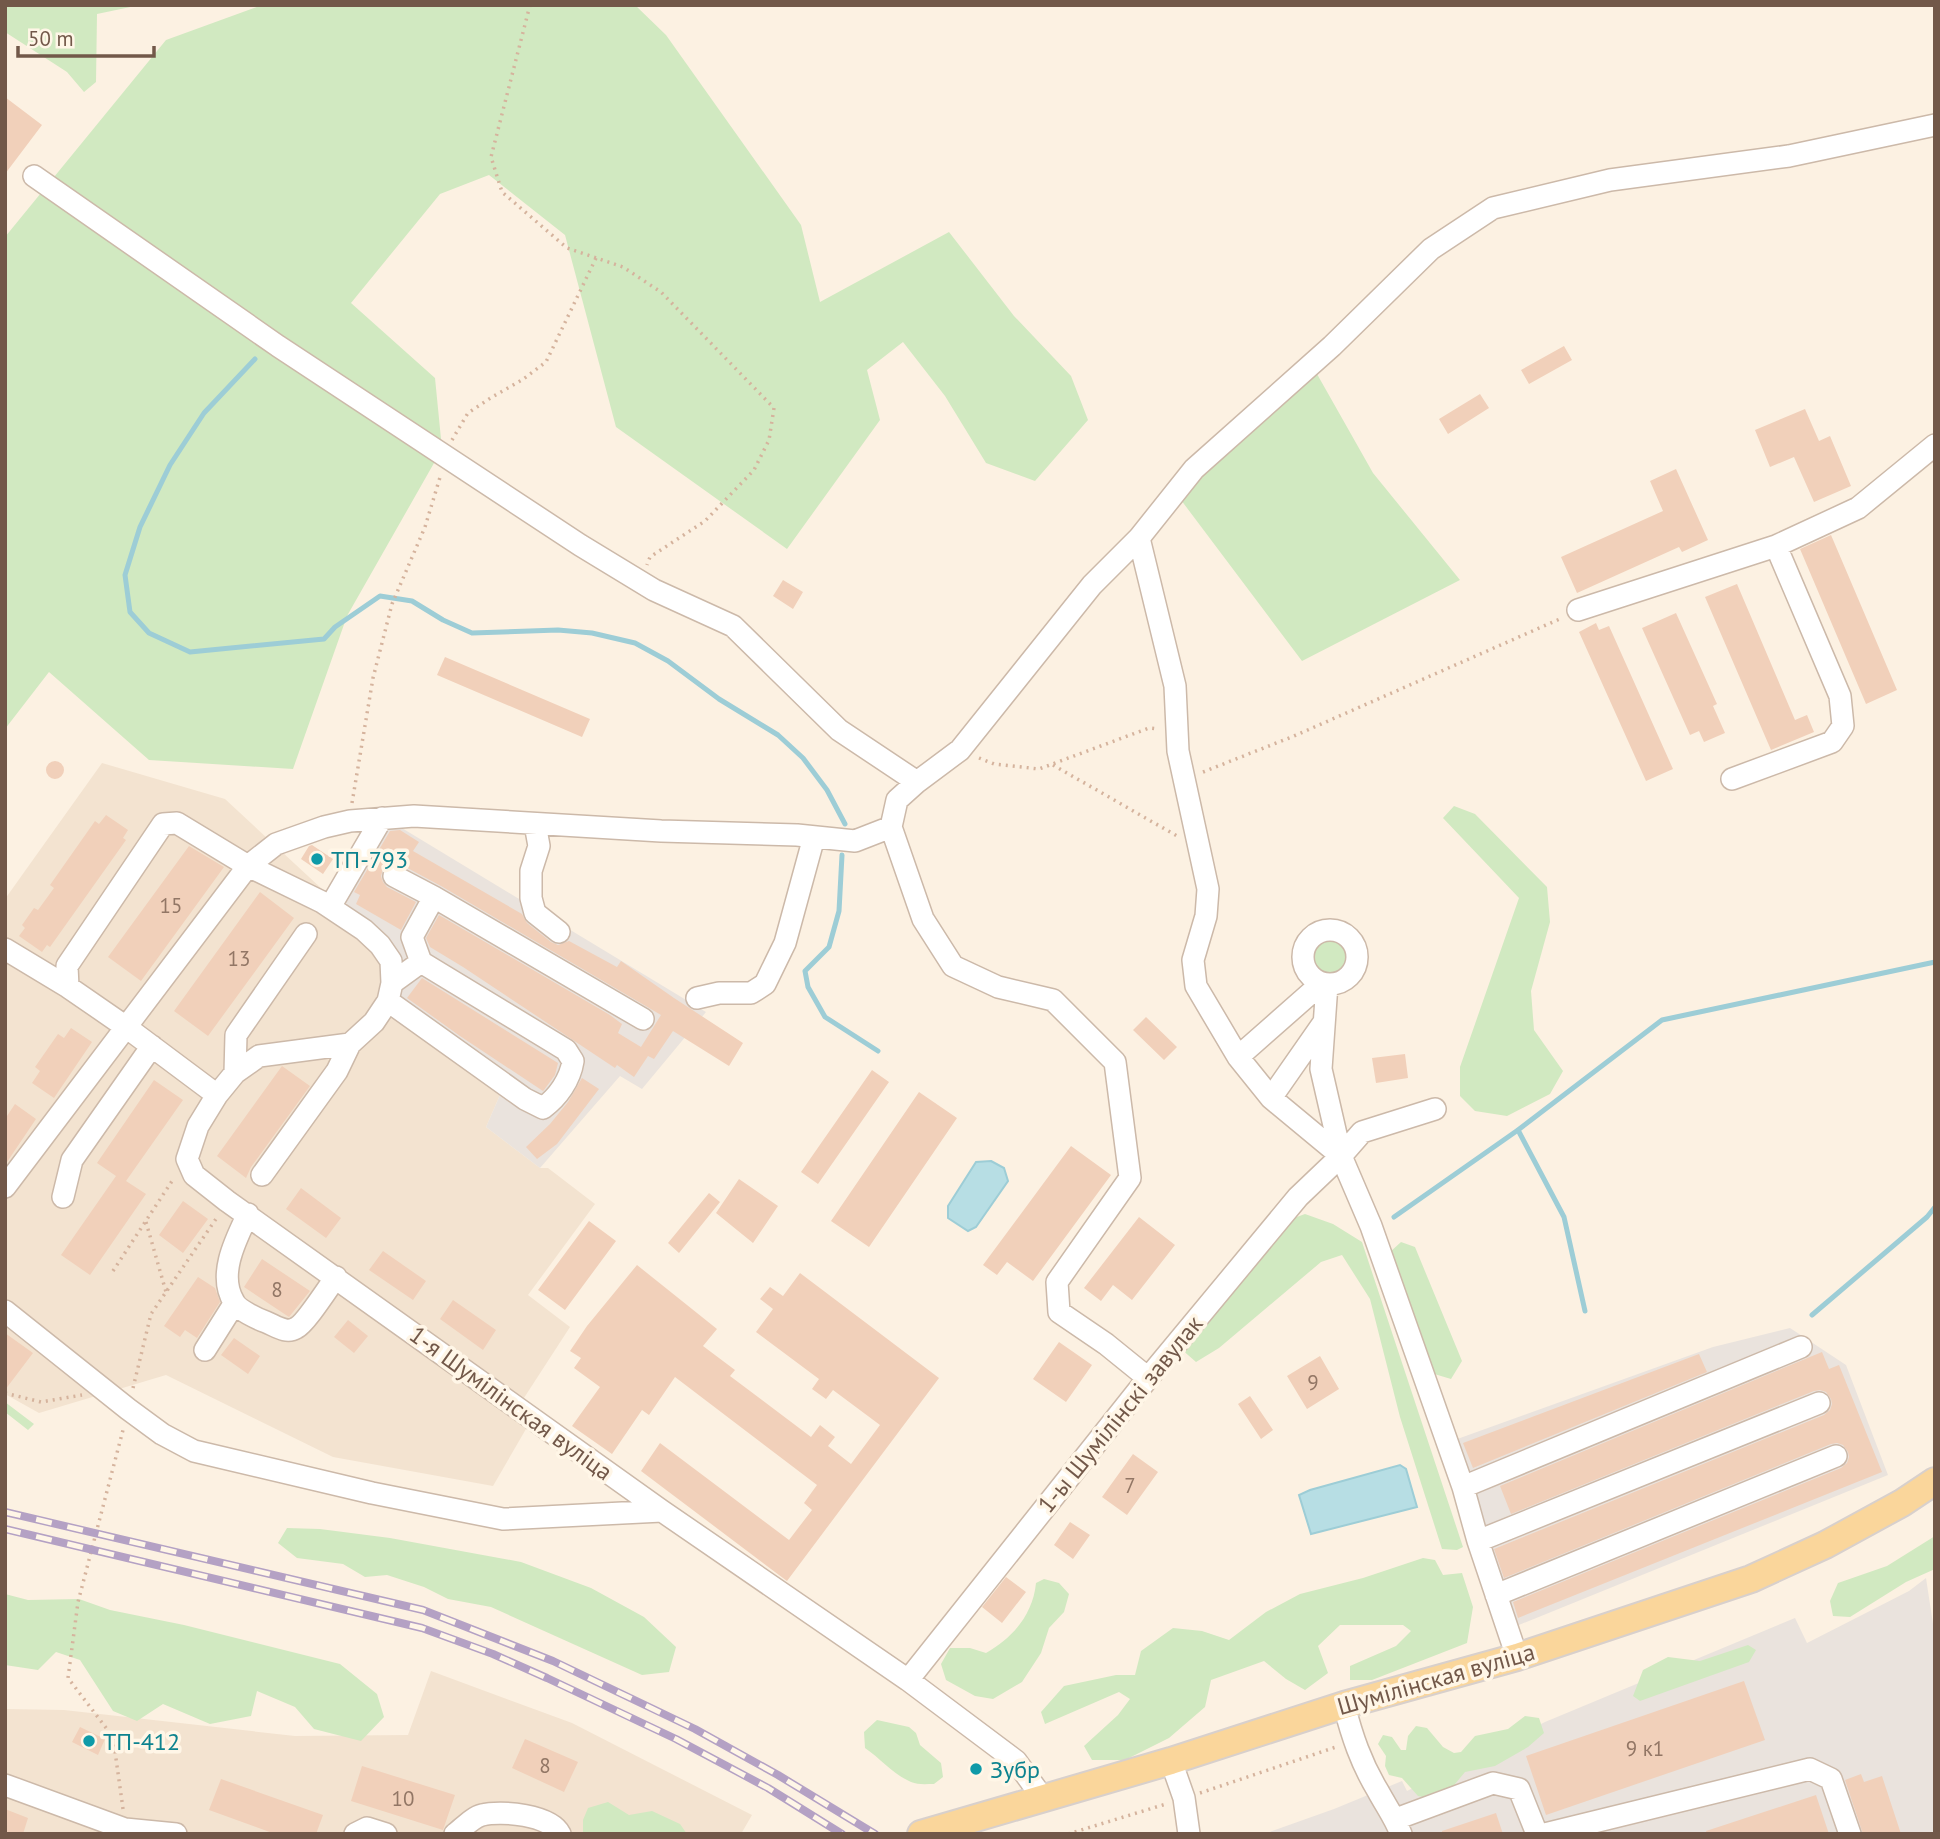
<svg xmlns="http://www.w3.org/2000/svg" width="1940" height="1839" font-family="'PT Sans',sans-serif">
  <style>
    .residential { fill: #f3e3d0 }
    .industrial { fill: #eae3dd }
    .green { fill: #d1e9c1 }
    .water { fill: #b7dee4; stroke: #9dcdd6; stroke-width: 2 }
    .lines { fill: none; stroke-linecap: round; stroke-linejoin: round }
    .stream { stroke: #9dcdd6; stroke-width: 5 }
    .building { fill: #f1d0ba }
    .minor-casing { stroke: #ccb9a9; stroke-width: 24 }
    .major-casing { stroke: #d8d0cc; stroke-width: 30 }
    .path { stroke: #d5b39d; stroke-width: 3.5; stroke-dasharray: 2 5; stroke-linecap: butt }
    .minor { stroke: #fff; stroke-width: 21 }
    .major { stroke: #fad69b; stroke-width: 26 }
    .rail-casing { stroke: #b4a1c4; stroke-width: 8 }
    .rail { stroke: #fff6e7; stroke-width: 5; stroke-dasharray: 16; stroke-linecap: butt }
    .culture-dot { fill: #0f9aa8; stroke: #fff6e7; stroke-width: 2.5 }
    .labels { text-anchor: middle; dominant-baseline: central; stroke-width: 7; stroke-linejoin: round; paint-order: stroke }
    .number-label { font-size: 21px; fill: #927665 }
    .culture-label { font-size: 24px; fill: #0d838f; stroke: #fff6e7; text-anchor: start }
    .street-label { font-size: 24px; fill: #725849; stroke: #fff6e7 }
  </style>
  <rect width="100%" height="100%" fill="#fcf1e2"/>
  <path class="residential" d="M102,763L225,799L336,902L398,950V1022L500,1095L486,1127L540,1168H548L595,1204L528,1295L570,1327L522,1401L526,1429L493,1486L333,1457L166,1375L39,1413L5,1394V899Z
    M431,1671L572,1723L752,1815L741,1834H5V1709L64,1710L295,1736L408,1735Z"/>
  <path class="industrial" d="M387,819L706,1012L642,1089L620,1076L540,1168L486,1127L500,1095L398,1022V950L336,902Z
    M1790,1328L1846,1365L1888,1475L1514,1627L1449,1442L1713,1347Z
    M1926,1578L1935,1637V1834H1264L1334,1809L1402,1781L1407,1791L1545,1722L1795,1618L1807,1643L1909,1591Z"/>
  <path class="green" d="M5,5H140L97,14L96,82L84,92L67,72L5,32Z
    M262,5H635L666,35L801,225L820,302L949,232L1014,316L1071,376L1088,420L1035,481L986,463L945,396L903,342L867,370L880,420L787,549L616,427L565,235L489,175L440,194L351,303L435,378L442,449L347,616L293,769L149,760L49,672L5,729V237L166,40Z
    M1317,374L1373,473L1460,580L1302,661L1178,496Z
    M1454,806L1475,814L1547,887L1550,922L1531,991L1534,1030L1563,1071L1550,1094L1507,1116L1475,1111L1460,1096V1067L1519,898L1443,818Z
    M1311 957a19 19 0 1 1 38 0a19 19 0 1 1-38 0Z
    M1305,1214L1333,1224L1362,1242L1463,1547L1457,1550L1442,1549L1400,1417L1370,1299L1342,1255L1321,1262L1219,1348L1196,1362L1180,1348L1283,1222Z
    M1401,1242L1415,1247L1462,1361L1451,1379L1431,1373L1389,1253Z
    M5,1402L34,1424L28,1430L5,1412Z
    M287,1528L320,1529L390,1538L521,1562L591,1588L644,1617L676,1647L669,1672L642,1675L491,1607L448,1599L424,1587L387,1575L365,1577L343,1564L297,1558L278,1543Z
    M1935,1536V1569L1906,1582L1850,1617L1833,1616L1830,1601L1838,1583L1887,1566Z
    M1423,1558L1435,1560L1443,1575L1462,1573L1473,1607L1467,1643L1372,1680H1350V1666L1396,1646L1411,1631L1403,1625H1340L1318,1646L1328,1673L1305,1690L1286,1679L1264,1661L1211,1680L1205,1707L1169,1738L1125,1760H1092L1084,1746L1118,1715L1130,1699L1119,1692L1045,1724L1041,1712L1064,1686L1116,1675H1135L1141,1651L1173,1628L1202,1631L1229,1640L1266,1612L1300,1594L1363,1578Z
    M1044,1579L1059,1583L1069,1594L1064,1612L1049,1628L1041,1653L1022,1682L993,1699L975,1696L946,1680L941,1664L950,1648H970L986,1653C1013,1638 1033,1614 1036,1583Z
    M5,1594L28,1600L79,1599L110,1610L184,1625L340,1664L377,1694L384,1717L361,1741L314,1729L295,1707L257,1691L251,1716L210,1724L163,1704L137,1721L113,1711L80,1660L56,1652L38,1670L5,1665Z
    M1748,1645L1756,1650L1749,1662L1640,1701L1633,1696L1643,1670L1668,1657L1700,1661Z
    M1525,1716L1539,1718L1544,1733L1528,1747L1495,1766L1465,1772L1450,1790L1428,1798L1418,1796L1402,1778L1389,1775L1385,1766L1386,1756L1378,1744L1383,1735L1392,1737L1401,1750H1406L1408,1736L1416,1726L1427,1728L1443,1747L1454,1753L1461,1752L1475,1736L1508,1729Z
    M877,1720L909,1727L916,1733L920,1745L941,1763L943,1777L934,1784C926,1784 918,1785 911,1782C893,1774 881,1759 865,1748L864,1732Z
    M608,1802L629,1815L652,1811L680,1824L687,1834H583V1820L588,1808Z"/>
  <path class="water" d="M991,1161L1004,1168L1008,1181L976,1227L968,1231L948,1218V1206L976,1162Z
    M1400,1465L1406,1469L1417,1507L1311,1534L1299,1495L1310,1490Z"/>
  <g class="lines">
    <path class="stream" d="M255,359L204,413L170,465L140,527L125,575L130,612L149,633L190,652L324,639L335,627L380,596L412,601L443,620L472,633L558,630L592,633L635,643L668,661L719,699L778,735L803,758L827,790L845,824
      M842,855L839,911L829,947L805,971L808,987L825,1017L878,1051
      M1518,1130L1564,1217L1585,1311
      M1394,1217L1518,1130L1662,1020L1935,962
      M1812,1315L1927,1217L1935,1207"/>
  </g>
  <path class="building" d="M5,97L42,125L5,174Z
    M1564,346L1572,360L1529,384L1521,370Z
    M1480,394L1489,408L1448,434L1439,419Z
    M1805,409L1819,441L1830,436L1851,486L1814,502L1794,457L1770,467L1755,430Z
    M1676,469L1708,540L1682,552L1679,547L1577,593L1561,557L1663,511L1650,481Z
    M1831,535L1897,690L1866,704L1800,549Z
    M783,580L803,592L793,609L773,596Z
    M1737,584L1795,720L1807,715L1814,732L1771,750L1705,597Z
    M1676,613L1717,704L1713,706L1725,733L1704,742L1699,731L1690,735L1642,628Z
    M1596,623L1599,630L1609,626L1673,769L1646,781L1579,632Z
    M445,657L590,719L582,737L437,675Z
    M46 770a9 9 0 1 1 18 0a9 9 0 1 1-18 0Z
    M106,815L128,830L123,838L126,840L50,947L47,945L42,952L19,936L25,928L22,925L34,908L38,910L54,888L50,885L95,821L99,824Z
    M400,830L419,842L413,851L522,914L527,923L551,942L558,945L569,941L617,967L621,961L674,998L743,1043L729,1066L673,1031L654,1059L648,1056L634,1077L617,1065L615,1068L463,967L430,947L426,938L439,915L610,1015L622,1024L618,1033L641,1047L661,1015L441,886L400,864L394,863L388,865L383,869L381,876L383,882L387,887L416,902L401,930L356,904L360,895L354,892L390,831Z
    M312,845L333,859L323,874L301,859L309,846Z
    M189,846L224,867L141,981L108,957Z
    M260,892L294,918L208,1036L174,1011Z
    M422,978L558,1063L555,1075L544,1090L543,1091L460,1036L407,998Z
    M1146,1017L1177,1047L1164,1060L1133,1030Z
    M71,1028L92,1042L54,1098L32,1083L40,1071L35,1067L58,1034L64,1038Z
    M1405,1054L1408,1078L1376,1083L1372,1058Z
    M282,1066L310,1086L251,1167L246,1178L217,1156Z
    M872,1070L889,1082L818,1184L801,1172Z
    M582,1078L599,1089L557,1144L537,1159L526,1147L550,1124L568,1102Z
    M154,1080L183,1100L126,1181L146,1194L90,1275L61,1255L116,1176L97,1163Z
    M919,1092L957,1118L869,1247L831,1221Z
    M15,1104L36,1119L5,1165V1119Z
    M1071,1146L1111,1175L1033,1281L1007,1262L997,1275L983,1265Z
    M739,1179L778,1206L753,1243L716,1213Z
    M301,1188L341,1218L326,1238L286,1209Z
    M709,1193L720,1202L679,1253L668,1243Z
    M183,1201L208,1219L183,1253L159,1235Z
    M1139,1217L1175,1245L1132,1300L1113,1285L1101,1301L1084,1288Z
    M589,1221L616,1241L565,1310L538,1290Z
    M383,1251L426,1281L413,1300L369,1270Z
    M262,1259L310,1291L289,1317L244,1287Z
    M637,1265L717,1329L703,1346L735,1370L730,1376L811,1437L820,1425L835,1437L828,1446L851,1464L880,1425L833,1390L826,1399L812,1389L819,1379L756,1332L773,1309L760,1299L770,1287L783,1296L800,1273L939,1378L787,1581L641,1471L660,1443L789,1540L812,1510L804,1503L817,1485L675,1377L649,1415L642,1410L612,1454L572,1426L600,1387L574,1368L581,1358L570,1351L587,1326Z
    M198,1277L215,1288L220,1302L197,1338L185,1330L180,1337L164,1326Z
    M453,1300L496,1330L483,1350L440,1319Z
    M348,1320L368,1336L354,1353L334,1337Z
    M5,1333L33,1353L5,1390Z
    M234,1338L260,1356L248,1374L221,1355Z
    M1059,1342L1092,1365L1066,1402L1033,1379Z
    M1822,1352L1829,1369L1839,1365L1882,1472L1518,1618L1513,1602L1841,1468L1847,1463L1849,1457L1848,1452L1843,1445L1837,1443L1831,1444L1504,1578L1494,1549L1824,1415L1830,1410L1832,1404L1831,1399L1826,1392L1820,1390L1814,1391L1511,1514L1500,1486Z
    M1699,1354L1707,1372L1473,1468L1463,1443Z
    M1320,1356L1339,1389L1307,1409L1287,1376Z
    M1250,1396L1273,1430L1261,1439L1238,1404Z
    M1133,1454L1158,1472L1127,1515L1102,1497Z
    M1070,1522L1090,1535L1073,1559L1054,1545Z
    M1006,1577L1026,1592L1002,1623L982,1607Z
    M1744,1681L1765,1740L1546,1815L1526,1756Z
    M80,1727L105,1739L98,1755L72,1742Z
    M525,1739L578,1762L564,1792L512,1768Z
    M362,1766L455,1795L443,1830L351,1801Z
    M1861,1774L1864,1782L1882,1776L1901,1834H1863L1845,1780Z
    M221,1779L323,1815L316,1834H275L209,1810Z
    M1816,1795L1829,1834H1707L1706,1831Z
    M5,1809L28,1818L23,1834H5Z
    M1496,1813L1503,1834H1442V1831Z"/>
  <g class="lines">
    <defs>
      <path id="minor" d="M34,176L278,346L580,545L654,590L733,626L839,730L917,782L897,800L891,827L923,919L953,966L998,987L1053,1000L1115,1062L1130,1178L1057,1282L1059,1312L1106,1344L1148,1378
        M1139,538L1175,686L1178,751L1208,889L1206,916L1193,960L1196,986L1238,1057L1271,1098L1341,1156
        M1578,610L1776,546L1858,508L1935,445
        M1732,779L1832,742L1843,726L1840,696L1776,546
        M917,782L960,750L1092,585L1139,538L1194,469L1332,346L1431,249L1493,208L1610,180L1789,156L1935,125
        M535,824L539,846L531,871V898L535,913L559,932
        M394,876L434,897L643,1019
        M330,907L382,818
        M1303 957a27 27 0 1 1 54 0a27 27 0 1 1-54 0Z
        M5,949L68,987L126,1027L217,1095L198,1126L187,1159L194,1175L227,1201L662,1511L908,1680L1016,1761L1042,1797
        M421,962L412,937L434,897
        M1327,984L1321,1069L1341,1156L1371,1226L1463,1487L1478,1541L1517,1657
        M68,987L67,966L163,824L177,823L248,866L322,902L364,930L380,945L391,961L392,983L388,1001L374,1022L350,1044L259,1056L235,1073L217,1095
        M697,998L719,993H751L765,984L785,943L814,837
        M388,1001L525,1099L543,1108C558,1097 570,1080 573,1061L566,1050L421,962L392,983
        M1238,1057L1322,983
        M235,1073L236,1035L306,934
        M1271,1098L1324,1022
        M262,1175L337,1071L350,1044
        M5,1187L248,866L276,844L324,827L350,821L414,816L661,831L797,835L855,841L891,827
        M63,1197L72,1160L152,1046
        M248,1214C236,1239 217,1275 234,1302C238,1310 258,1319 266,1322C276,1326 286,1334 296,1328C305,1324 328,1288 336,1277
        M5,1311L128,1409L162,1434L194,1451L372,1493L503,1519L662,1511
        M205,1350L234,1304
        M1463,1487L1801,1347
        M1478,1541L1819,1403
        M1496,1595L1836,1456
        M908,1680L1148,1378L1298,1197L1341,1156L1362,1132L1435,1109
        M1344,1705C1352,1736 1361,1763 1378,1791C1386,1806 1395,1818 1401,1834
        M1171,1761L1184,1798L1189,1834
        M5,1785L125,1829L176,1834
        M1396,1819L1493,1783L1519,1789L1537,1834
        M355,1834L367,1828L386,1834
        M455,1834C463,1828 473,1817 482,1815C501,1810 551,1815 560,1834
        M1545,1834L1810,1769L1831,1779L1850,1834"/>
      <path id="major" d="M921,1834L1171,1761L1344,1705L1517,1657L1751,1579L1825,1545L1902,1503L1935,1481"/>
    </defs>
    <use href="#minor" class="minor-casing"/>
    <use href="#major" class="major-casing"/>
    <path class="path" d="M530,5L491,157L502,192L567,248L623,267L661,292L774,408L769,440L754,470L705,521L650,557L647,565
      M452,440L468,413L492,397L522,380L546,362L596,258
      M979,758L994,764L1039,769L1149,728L1158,729
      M1053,765L1177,836
      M1203,772L1294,736L1562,618
      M352,803L373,678L392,604L425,527L441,474
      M146,1222L166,1292
      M113,1271L174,1178
      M133,1388L151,1314L218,1216
      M5,1393L41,1402L82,1395
      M1200,1793L1339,1746
      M123,1809L113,1737L68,1678L78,1602L123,1430
      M1068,1834L1166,1804"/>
    <use href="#minor" class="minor"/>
    <use href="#major" class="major"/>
    <defs>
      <path id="rail" d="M5,1512L423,1610L553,1661L695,1729L778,1775L875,1834
        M5,1529L422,1628L493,1654L547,1678L676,1739L768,1788L842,1834"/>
    </defs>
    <use href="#rail" class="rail-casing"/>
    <use href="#rail" class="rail"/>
  </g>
  <g class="culture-dot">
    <circle cx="317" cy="859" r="7"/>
    <circle cx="89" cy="1741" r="7"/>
    <circle cx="976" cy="1769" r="7"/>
  </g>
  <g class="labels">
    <g class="number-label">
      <text x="171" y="905">15</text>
      <text x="239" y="958">13</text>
      <text x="277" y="1289">8</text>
      <text x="1313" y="1382">9</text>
      <text x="1130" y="1485">7</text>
      <text x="1645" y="1748">9 к1</text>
      <text x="545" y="1765">8</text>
      <text x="403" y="1798">10</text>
    </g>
    <g class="culture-label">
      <text x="331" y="859">ТП-793</text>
      <text x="103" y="1741">ТП-412</text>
      <text x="990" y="1769">Зубр</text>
    </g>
    <g class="street-label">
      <text transform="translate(511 1403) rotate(36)">1-я Шумілінская вуліца</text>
      <text transform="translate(1120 1414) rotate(-51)">1-ы Шумілінскі завулак</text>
      <text transform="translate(1436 1679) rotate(-16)">Шумілінская вуліца</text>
    </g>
  </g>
  <rect width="1940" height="1839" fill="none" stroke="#725849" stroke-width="14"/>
  <path d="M18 46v10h136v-10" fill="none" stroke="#725849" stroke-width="3.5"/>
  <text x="28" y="46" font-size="21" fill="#725849" stroke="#fff6e7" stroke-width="5" paint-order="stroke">50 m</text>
</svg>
